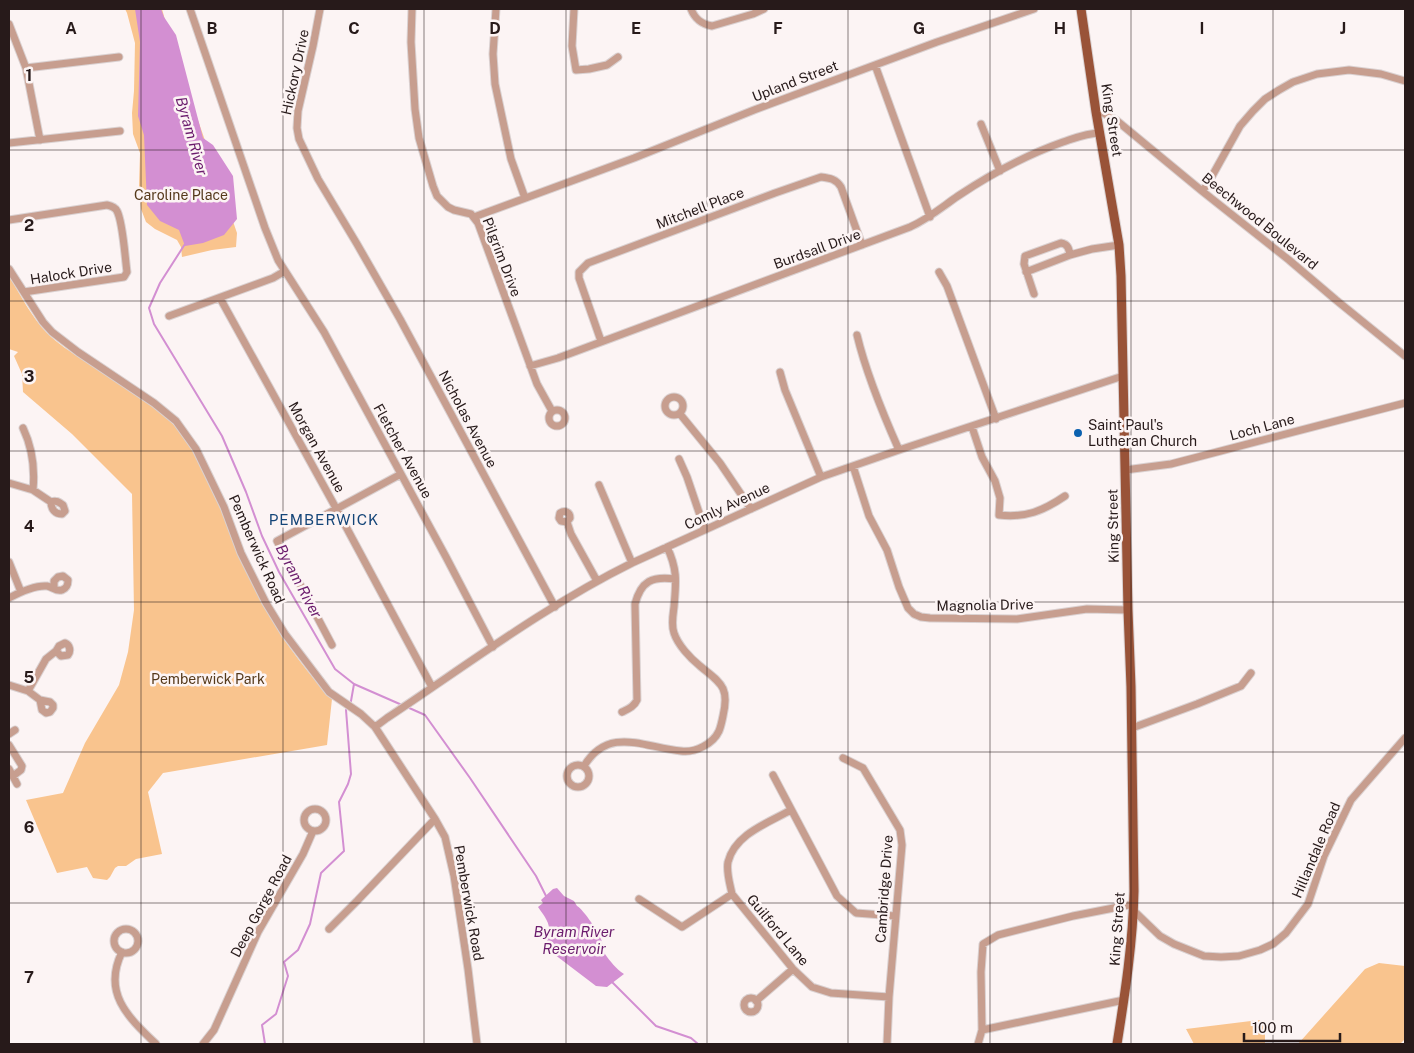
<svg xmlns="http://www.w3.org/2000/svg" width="1414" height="1053" font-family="'Public Sans',sans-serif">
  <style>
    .green { fill: #f9c48e }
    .water { fill: #d38fd2 }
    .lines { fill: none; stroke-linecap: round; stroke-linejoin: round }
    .stream { stroke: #d38fd2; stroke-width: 2 }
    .minor-casing { stroke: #dad1d1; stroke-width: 9 }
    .major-casing { stroke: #dad1d1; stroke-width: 11 }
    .minor { stroke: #c79e8f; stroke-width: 7 }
    .major { stroke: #995338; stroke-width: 9 }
    .grid { fill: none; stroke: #271a1a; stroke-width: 1; stroke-opacity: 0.55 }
    .poi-dot { fill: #0b61af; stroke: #fcf4f4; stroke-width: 2 }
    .labels { text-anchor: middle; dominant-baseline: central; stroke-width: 5; stroke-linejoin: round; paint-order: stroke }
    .street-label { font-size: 14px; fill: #271a1a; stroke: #fcf4f4 }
    .park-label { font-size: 14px; fill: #55391a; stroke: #fcf4f4 }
    .poi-label { font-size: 14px; fill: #271a1a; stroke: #fcf4f4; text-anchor: start }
    .water-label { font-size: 15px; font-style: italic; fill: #6b1c6d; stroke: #fcf4f4 }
    .neighbourhood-label { font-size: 15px; letter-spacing: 1px; fill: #144578; stroke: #fcf4f4 }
    .grid-label { font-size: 16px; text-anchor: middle; font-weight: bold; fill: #271a1a; stroke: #fcf4f4; stroke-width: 5; stroke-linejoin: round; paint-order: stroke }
  </style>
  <rect width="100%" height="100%" fill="#fcf4f4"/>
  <path class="green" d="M125,9H162L173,48L237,233L236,247L212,250L182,257L181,247L177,240L155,229L146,222L141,209L139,186L140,153L133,134L132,113L134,91L135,43L127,13Z
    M9,276C20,294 32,318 47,333C58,344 71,352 83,360C112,380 149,400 173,424C201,451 220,509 235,545C245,571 260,595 272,620C287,646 311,677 332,699L327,745L163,773L148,792L162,854L136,859L126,866H118L115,868L110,877L107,880L93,878L87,867L57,873L26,800L63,793L85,743L119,685L128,652L134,610L132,494L72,434L23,392L22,374L14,356L18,352L9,349Z
    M1379,963L1405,966V1039L1400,1044H1298L1365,969Z
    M1259,1020L1265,1024V1044H1194L1186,1029Z"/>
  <path class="water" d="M135,9H161L164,17L176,35L203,138L213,145L233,176L237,219L224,235L203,243L185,246L179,230L160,221L147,205L144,135L138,116L140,42Z
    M557,888L564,896L574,901L577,906C583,909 601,935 602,942C603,946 602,950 605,954C610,961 616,969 624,974L607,987L596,986L546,948C546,942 548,936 549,930C550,922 542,913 538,907L543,903L541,900L553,889Z"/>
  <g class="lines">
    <path class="stream" d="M185,244L160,283L149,308L154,324L222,436L246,492L262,536L279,572L335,669L354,684L402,705
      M351,701L354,684
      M407,707L425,715L470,778L536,876L546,896
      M611,981L656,1026L691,1038L698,1044
      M265,1044L262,1025L276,1014L281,998L288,976L284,962L298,950L310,924L321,873L344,851L339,802L348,784L351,774L346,710"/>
    <defs>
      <path id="minor" d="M190,9L265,228L278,260L324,332L446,557L493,647
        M320,9L313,46L298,111L297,128L299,139L318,179L357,244L400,319L555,607
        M412,9L411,42L415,109L419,138L433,186L437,196L448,207L454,210L471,214L478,223L537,384L552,411
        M496,9L493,54L495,84L511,159L525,198
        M574,9L572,46L576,70L589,69L607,65L618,57
        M691,9C695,19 701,24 712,26L753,14L764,9
        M9,24L26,68L40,140
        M875,65L930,217
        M26,68L119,57
        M1096,112L1103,113L1116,120L1202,191L1289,260L1336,300L1405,356
        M981,124L1000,171
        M9,143L120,131
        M1202,191L1207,185L1240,126L1253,111L1265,99L1279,90L1293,82L1317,74L1349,70L1381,74L1405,81
        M474,217L634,158L754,110L875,65L937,42L1034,9
        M9,220L107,205C112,206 115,207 117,211C123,222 125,258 127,272L124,277L24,292
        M9,269L43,322L52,332L78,352L154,403L176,421L196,449L224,507L241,553L266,603L285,634L329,692L361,714L375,727L435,819L445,837L454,876L468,969L477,1044
        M939,272L947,286L996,419
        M1026,272L1070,255L1092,249L1119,245
        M1034,294L1024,264L1025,256L1061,243C1068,244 1069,249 1070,255
        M220,298L337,510L432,687
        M169,316L273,278L285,271
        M857,335C866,373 883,414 899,450
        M601,341L579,278V272L588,263L775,193L821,177C830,178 836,179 841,187L862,245
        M530,366L558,358L910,227C928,219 942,207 958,196C991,174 1026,155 1063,142C1075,138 1087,133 1100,133
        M780,372L785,390L821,477
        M665 406a9 9 0 1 1 18 0a9 9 0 1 1-18 0Z
        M549 418a8 8 0 1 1 16 0a8 8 0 1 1-16 0Z
        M680,414L720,463L751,509
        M972,427L982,457L995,481L1000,498L999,515C1026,518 1043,511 1065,496
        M23,428C32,447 35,469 33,490
        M679,459L687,477L705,530
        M853,466L869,516L887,550L899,587L908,608L914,614L921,617L930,618L1017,619L1087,609L1128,610
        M1125,470L1171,464L1405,403
        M9,483L33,490L51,502C56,500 59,502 63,505L65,511L62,514C55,514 51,509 51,502
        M599,485L632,563
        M567,522L561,521L559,518L560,513C565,510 570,512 570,518L567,522L571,534L597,581
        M9,562L21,592
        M9,598C20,592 34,585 47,586C53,587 56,592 62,590C67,588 68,585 68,580L63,576L58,577L54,581V588
        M332,645L277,541L401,474
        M9,685L28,691
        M40,700L50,702L53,705V708L50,712L46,713L42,710L40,700L28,691L46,659L56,651L59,646L65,643C70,645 71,651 68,655L61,656L56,651
        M622,712C628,709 634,707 637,700L635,604C641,581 652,576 675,579
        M375,727L387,718C467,665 545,606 632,563L821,477L899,450L1123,376
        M1132,728L1197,704L1241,686L1251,673
        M9,734L15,730
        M9,745L22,766L21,770L13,776
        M843,758L863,768L900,830L902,845L889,997L887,1044
        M567 776a11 11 0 1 1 22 0a11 11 0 1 1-22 0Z
        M584,766C609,725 645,748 681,751C695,753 713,744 719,731C721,726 722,721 723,716C730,686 720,683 700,666C690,658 678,645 674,633C671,625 673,615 674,607C676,583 678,570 667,547
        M9,769L17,784
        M773,775L837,896L856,913L895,916
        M304 820a11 11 0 1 1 22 0a11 11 0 1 1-22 0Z
        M791,810C768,823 735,834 728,862C726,872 730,884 732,894L793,969L812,987L831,993L889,997
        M639,899L682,927L732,894
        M1134,911L1160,936L1174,944L1204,956L1221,957L1239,956L1260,950L1273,944L1286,933L1308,904L1324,856L1351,800L1405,738
        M329,929L357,901L435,819
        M114 941a12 12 0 1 1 24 0a12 12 0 1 1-24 0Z
        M122,952C102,993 128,1017 156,1044
        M744 1005a7 7 0 1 1 14 0a7 7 0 1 1-14 0Z
        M756,1001L793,969
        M982,1030L981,972L983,944L998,935L1073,916L1134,904
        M203,1044L214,1030L258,932L303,854L313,831
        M978,1044L982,1030L1124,1000"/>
      <path id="major" d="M1081,9L1096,112L1119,245L1121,276L1128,610L1131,687L1134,891C1133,942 1125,994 1117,1044"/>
    </defs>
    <use href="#minor" class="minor-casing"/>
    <use href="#major" class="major-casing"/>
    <use href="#minor" class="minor"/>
    <use href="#major" class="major"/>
  </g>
  <path class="grid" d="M141,9V1044M283,9V1044M424,9V1044M566,9V1044M707,9V1044M848,9V1044M990,9V1044M1131,9V1044M1273,9V1044M9,150H1405M9,301H1405M9,451H1405M9,602H1405M9,752H1405M9,903H1405"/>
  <circle class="poi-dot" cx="1078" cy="433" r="5"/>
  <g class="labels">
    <g class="street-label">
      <text transform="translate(295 72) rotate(-78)">Hickory Drive</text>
      <text transform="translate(795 81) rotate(-21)">Upland Street</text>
      <text transform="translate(1112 120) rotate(81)">King Street</text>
      <text transform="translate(700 208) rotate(-21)">Mitchell Place</text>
      <text transform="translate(1260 221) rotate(39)">Beechwood Boulevard</text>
      <text transform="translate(817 249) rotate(-20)">Burdsall Drive</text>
      <text transform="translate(502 257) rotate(69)">Pilgrim Drive</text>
      <text transform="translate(71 273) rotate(-9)">Halock Drive</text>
      <text transform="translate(468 419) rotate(62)">Nicholas Avenue</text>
      <text transform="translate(1262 427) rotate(-15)">Loch Lane</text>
      <text transform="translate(317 447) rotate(61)">Morgan Avenue</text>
      <text transform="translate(403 451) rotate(61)">Fletcher Avenue</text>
      <text transform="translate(727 506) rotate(-25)">Comly Avenue</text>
      <text transform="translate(1113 526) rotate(-91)">King Street</text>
      <text transform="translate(257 549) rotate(66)">Pemberwick Road</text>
      <text transform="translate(985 605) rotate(-1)">Magnolia Drive</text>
      <text transform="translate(1316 850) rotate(-67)">Hillandale Road</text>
      <text transform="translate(884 889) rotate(-86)">Cambridge Drive</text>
      <text transform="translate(469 903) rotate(80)">Pemberwick Road</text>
      <text transform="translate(261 906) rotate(-62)">Deep Gorge Road</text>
      <text transform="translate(1117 929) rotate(-86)">King Street</text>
      <text transform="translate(778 930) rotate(50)">Guilford Lane</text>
    </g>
    <g class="park-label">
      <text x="181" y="195">Caroline Place</text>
      <text x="208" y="679">Pemberwick Park</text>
    </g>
    <g class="poi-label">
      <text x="1088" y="425">Saint Paul's<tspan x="1088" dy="16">Lutheran Church</tspan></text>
    </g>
    <g class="water-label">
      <text transform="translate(192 136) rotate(74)">Byram River</text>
      <text transform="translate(299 581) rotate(62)">Byram River</text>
      <text x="574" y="931">Byram River<tspan x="574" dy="17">Reservoir</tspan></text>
    </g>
    <g class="neighbourhood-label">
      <text x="324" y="519">PEMBERWICK</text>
    </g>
  </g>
  <g class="grid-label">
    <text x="71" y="34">A</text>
    <text x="212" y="34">B</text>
    <text x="354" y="34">C</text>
    <text x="495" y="34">D</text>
    <text x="636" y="34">E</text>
    <text x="778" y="34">F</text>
    <text x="919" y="34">G</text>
    <text x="1060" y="34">H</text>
    <text x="1202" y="34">I</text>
    <text x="1343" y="34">J</text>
    <text x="29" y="81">1</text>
    <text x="29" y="231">2</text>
    <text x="29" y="382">3</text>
    <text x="29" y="532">4</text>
    <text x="29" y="683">5</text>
    <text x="29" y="833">6</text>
    <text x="29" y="983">7</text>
  </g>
  <rect width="1414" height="1053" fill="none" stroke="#271a1a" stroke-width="20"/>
  <path d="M1244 1033v8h96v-8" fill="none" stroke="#271a1a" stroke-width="2.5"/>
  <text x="1252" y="1033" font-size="15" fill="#271a1a" stroke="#fcf4f4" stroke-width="4" paint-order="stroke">100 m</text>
</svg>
